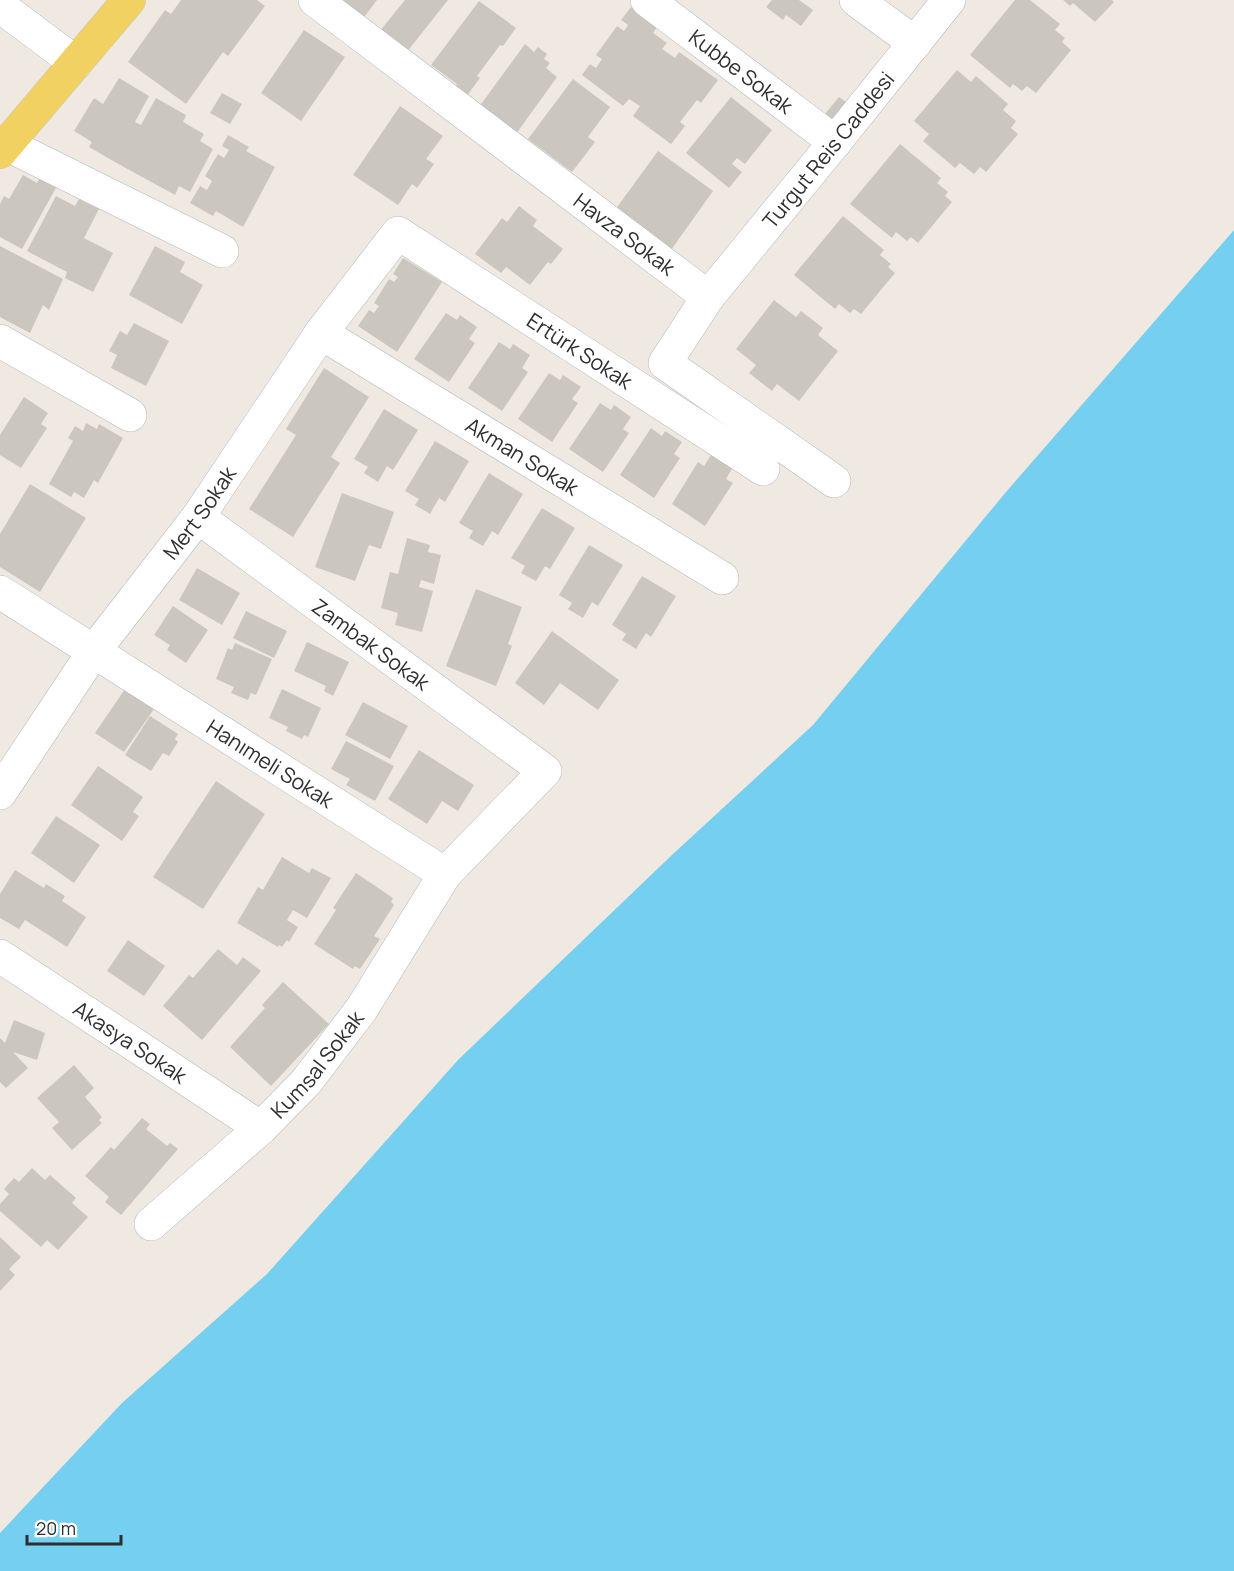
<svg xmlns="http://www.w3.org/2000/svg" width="1234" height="1571" font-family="Manrope,sans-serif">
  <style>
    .water { fill: #75cff0 }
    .building { fill: #cbc7bf }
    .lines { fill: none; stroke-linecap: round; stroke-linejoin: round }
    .minor-casing { stroke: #b4b7c1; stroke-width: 34 }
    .major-casing { stroke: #c9c9c9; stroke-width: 34 }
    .minor { stroke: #fff; stroke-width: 33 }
    .major { stroke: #f2d163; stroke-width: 33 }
    .labels { text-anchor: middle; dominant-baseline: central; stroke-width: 4.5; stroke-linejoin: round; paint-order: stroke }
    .street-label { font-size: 21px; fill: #2e2e2e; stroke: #fff }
  </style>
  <rect width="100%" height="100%" fill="#efe9e1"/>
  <path class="water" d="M1234,230V1571H0V1533L122,1403L267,1274L458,1060L673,854L813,725L1006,492Z"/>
  <path class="building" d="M181,0H257L265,6L228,56L223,52L186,104L128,62L165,10L171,14Z
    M336,0H377L362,20Z
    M405,0H448L406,53L379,32Z
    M772,0H799L813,10L801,26L786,15L783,20L766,7Z
    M1015,0H1030L1060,24L1055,30L1065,38L1062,42L1071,50L1036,93L1027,86L1022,91L1013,84L1010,88L970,55Z
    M1063,0H1112L1114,2L1095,22L1073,3L1070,6Z
    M479,1L516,28L503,46L500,45L477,76L480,78L466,97L454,88L457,84L431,65Z
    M631,7L658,26L653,33L667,43L662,49L675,58L679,52L718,80L701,103L697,100L680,122L685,126L671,144L633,116L640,106L629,99L623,106L582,75L590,64L596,68L602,59L596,55L617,26L624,31L628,25L621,20Z
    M304,30L345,57L301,121L261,93Z
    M525,44L534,52L538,47L547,54L544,59L550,63L546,68L557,77L516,134L479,107Z
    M957,70L971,82L976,76L1008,104L1003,110L1016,121L1011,128L1018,134L986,172L980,167L974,174L960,163L955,168L923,141L929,134L914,121Z
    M119,78L149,96L135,122L141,125L156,98L186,115L183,122L204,134L200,141L213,149L190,192L179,186L175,195L113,161L89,147L92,142L74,131L94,98L103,104Z
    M573,79L610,107L588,137L595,142L572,172L528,139Z
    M222,93L242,104L230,124L210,113Z
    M731,97L772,130L745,164L737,158L732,164L742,172L729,188L686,153Z
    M839,97L854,108L840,126L825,114Z
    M400,106L443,136L426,159L434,164L417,188L412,184L398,205L353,175Z
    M228,135L249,147L246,151L275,167L243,227L216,211L213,216L190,203L200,186L207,190L212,181L205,176L218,154L224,158L229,150L222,146Z
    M900,144L941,178L937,183L948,192L945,196L952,202L918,243L911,237L907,241L896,232L892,238L850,204Z
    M658,151L713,191L671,250L615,210Z
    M23,175L37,183L40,177L57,186L22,249L0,237V204L4,196L9,199Z
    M56,196L75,206L79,199L99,209L84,238L113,253L93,292L65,278L67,272L27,251Z
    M519,206L537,220L533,226L563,249L551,264L548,262L530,285L506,267L501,273L475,254L502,218L507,222Z
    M843,216L884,250L880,255L891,264L888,267L895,273L861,314L854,309L850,313L839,304L835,309L794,275Z
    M0,246L63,279L49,310L43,305L30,333L0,317Z
    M155,246L185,262L180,272L203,285L182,324L129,295Z
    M403,258L442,282L397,352L358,326L369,310L374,313L379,306L374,303L389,279L394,282L398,277L393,274Z
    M774,300L796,317L801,311L823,328L818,335L838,351L799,401L777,384L772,391L749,373L756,365L736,349Z
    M446,313L457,320L460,315L477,327L469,339L475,343L449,382L414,359Z
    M134,323L169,341L146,386L111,368L117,355L109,351L120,331L127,335Z
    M499,342L510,349L513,344L530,355L522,368L528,372L502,411L468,388Z
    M324,368L369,397L331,457L340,463L293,537L249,509L296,435L286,429Z
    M549,373L560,380L563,375L581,387L572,399L578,403L552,442L518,419Z
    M24,397L48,413L41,424L47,428L21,468L0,455V435Z
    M600,403L611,410L614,405L631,417L623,429L629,433L603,472L569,449Z
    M384,409L418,430L393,470L387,466L378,482L364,473L368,467L354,459Z
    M86,423L97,429L99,424L123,438L98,483L94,480L84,498L74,492L71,497L49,484L73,441L68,438L75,426L83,431Z
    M651,428L662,436L665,431L682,442L674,454L680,458L654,498L620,475Z
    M435,441L469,461L445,502L439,498L430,514L415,505L419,499L405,491Z
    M713,452L734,465L726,479L733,483L705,526L672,504L698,462L704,466Z
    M489,473L523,494L498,535L492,531L483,546L469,538L473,531L459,523Z
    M30,484L86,518L40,592L0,567V534Z
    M342,493L394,512L381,549L369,545L355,581L315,567Z
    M542,508L575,528L550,569L545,566L536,581L521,573L525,566L511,558Z
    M407,538L430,545L428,552L441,555L434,584L421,580L419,587L433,591L422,632L395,625L398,613L381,608L390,572L398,574Z
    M589,545L623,565L598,606L592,602L583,618L568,609L572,603L559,595Z
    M197,568L240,593L222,625L179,600Z
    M642,576L676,596L651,637L646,633L636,649L622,640L626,634L612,625Z
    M476,589L522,607L508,644L512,646L496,686L446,666Z
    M173,606L208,630L186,663L167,650L170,645L154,635Z
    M246,611L287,631L274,658L233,638Z
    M552,631L619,680L598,710L560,683L544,705L515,683Z
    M307,642L349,662L333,696L324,691L326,686L294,671Z
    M235,643L272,659L256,695L251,693L248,700L231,693L234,687L216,679L228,648L232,650Z
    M125,689L154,709L124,752L95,733Z
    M282,689L321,708L308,737L304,735L302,739L286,731L288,727L269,718Z
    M363,702L408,726L390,759L345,735Z
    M150,716L178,734L175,739L178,742L169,756L163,753L151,771L125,755Z
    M346,741L394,766L375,801L346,785L350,779L331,769Z
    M419,750L474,785L458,811L442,801L427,824L388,799Z
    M98,766L143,797L133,812L139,816L122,841L71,805Z
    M216,781L265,814L203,909L153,877Z
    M56,816L100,845L74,883L31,853Z
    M282,857L309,873L312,868L331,878L307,918L293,910L287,920L298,927L289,942L287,940L282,947L279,945L278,947L237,923L258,887L263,890Z
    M15,870L44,888L46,884L65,896L62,901L86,917L67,947L25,920L19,929L0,918V894Z
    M356,873L393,898L391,902L394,905L374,936L380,939L360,969L355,966L353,969L314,944L336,910L333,908Z
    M128,940L165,966L144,996L107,971Z
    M218,949L237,965L243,957L261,971L202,1040L163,1006L189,975L193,978Z
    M283,982L329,1024L271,1086L230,1047L265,1008L262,1005Z
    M14,1020L45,1033L37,1060L13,1052L28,1068L6,1088L0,1082V1038L5,1043Z
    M74,1065L94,1088L85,1097L102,1117L99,1120L102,1123L72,1150L52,1128L59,1122L37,1098Z
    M142,1118L150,1124L146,1129L167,1146L170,1143L178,1149L121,1215L105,1202L109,1197L85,1176L111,1147L114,1150Z
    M32,1168L45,1180L50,1175L76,1198L72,1203L88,1217L58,1250L47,1240L41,1247L0,1211V1204L9,1194L4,1189L14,1178L19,1182Z
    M0,1237L21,1257L9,1269L15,1275L0,1291Z"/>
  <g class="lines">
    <defs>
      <g id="minor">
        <path id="s1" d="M315,0L708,297L665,363L834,481"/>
        <path id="s2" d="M647,0L835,142"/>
        <path d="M856,0L915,43"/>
        <path d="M0,6L76,63"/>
        <path d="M8,145L222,251"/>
        <path id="s3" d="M708,297L835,142L949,0"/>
        <path id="s4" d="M321,333L722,578"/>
        <path d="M0,341L130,415"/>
        <path id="s5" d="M0,592L445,874"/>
        <path id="s6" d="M0,793L94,651L198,517L321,333L398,233L763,469"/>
        <path id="s7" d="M0,956L261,1128"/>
        <path id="s8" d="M151,1224L261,1128L306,1082L361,1010L445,874L545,771L198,517"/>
      </g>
      <path id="major" d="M0,152L129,0"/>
    </defs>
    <use href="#minor" class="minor-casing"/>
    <use href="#major" class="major-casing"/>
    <use href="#minor" class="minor"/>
    <use href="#major" class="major"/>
  </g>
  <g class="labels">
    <g class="street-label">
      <text stroke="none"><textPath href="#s2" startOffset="118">Kubbe Sokak</textPath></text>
      <text stroke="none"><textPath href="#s3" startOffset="190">Turgut Reis Caddesi</textPath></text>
      <text stroke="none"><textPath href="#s1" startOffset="388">Havza Sokak</textPath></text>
      <text stroke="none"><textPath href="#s6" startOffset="904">Ertürk Sokak</textPath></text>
      <text stroke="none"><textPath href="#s4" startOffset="236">Akman Sokak</textPath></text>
      <text stroke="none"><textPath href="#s6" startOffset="344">Mert Sokak</textPath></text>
      <text transform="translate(371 644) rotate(36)">Zambak Sokak</text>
      <text stroke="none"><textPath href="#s5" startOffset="320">Hanımeli Sokak</textPath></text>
      <text stroke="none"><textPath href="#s7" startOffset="156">Akasya Sokak</textPath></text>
      <text stroke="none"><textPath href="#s8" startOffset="231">Kumsal Sokak</textPath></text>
    </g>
  </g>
  <path d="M27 1535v9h94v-9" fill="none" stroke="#2e2e2e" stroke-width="3"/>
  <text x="36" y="1535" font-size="18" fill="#2e2e2e" stroke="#ffffff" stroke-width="4.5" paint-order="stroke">20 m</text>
</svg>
